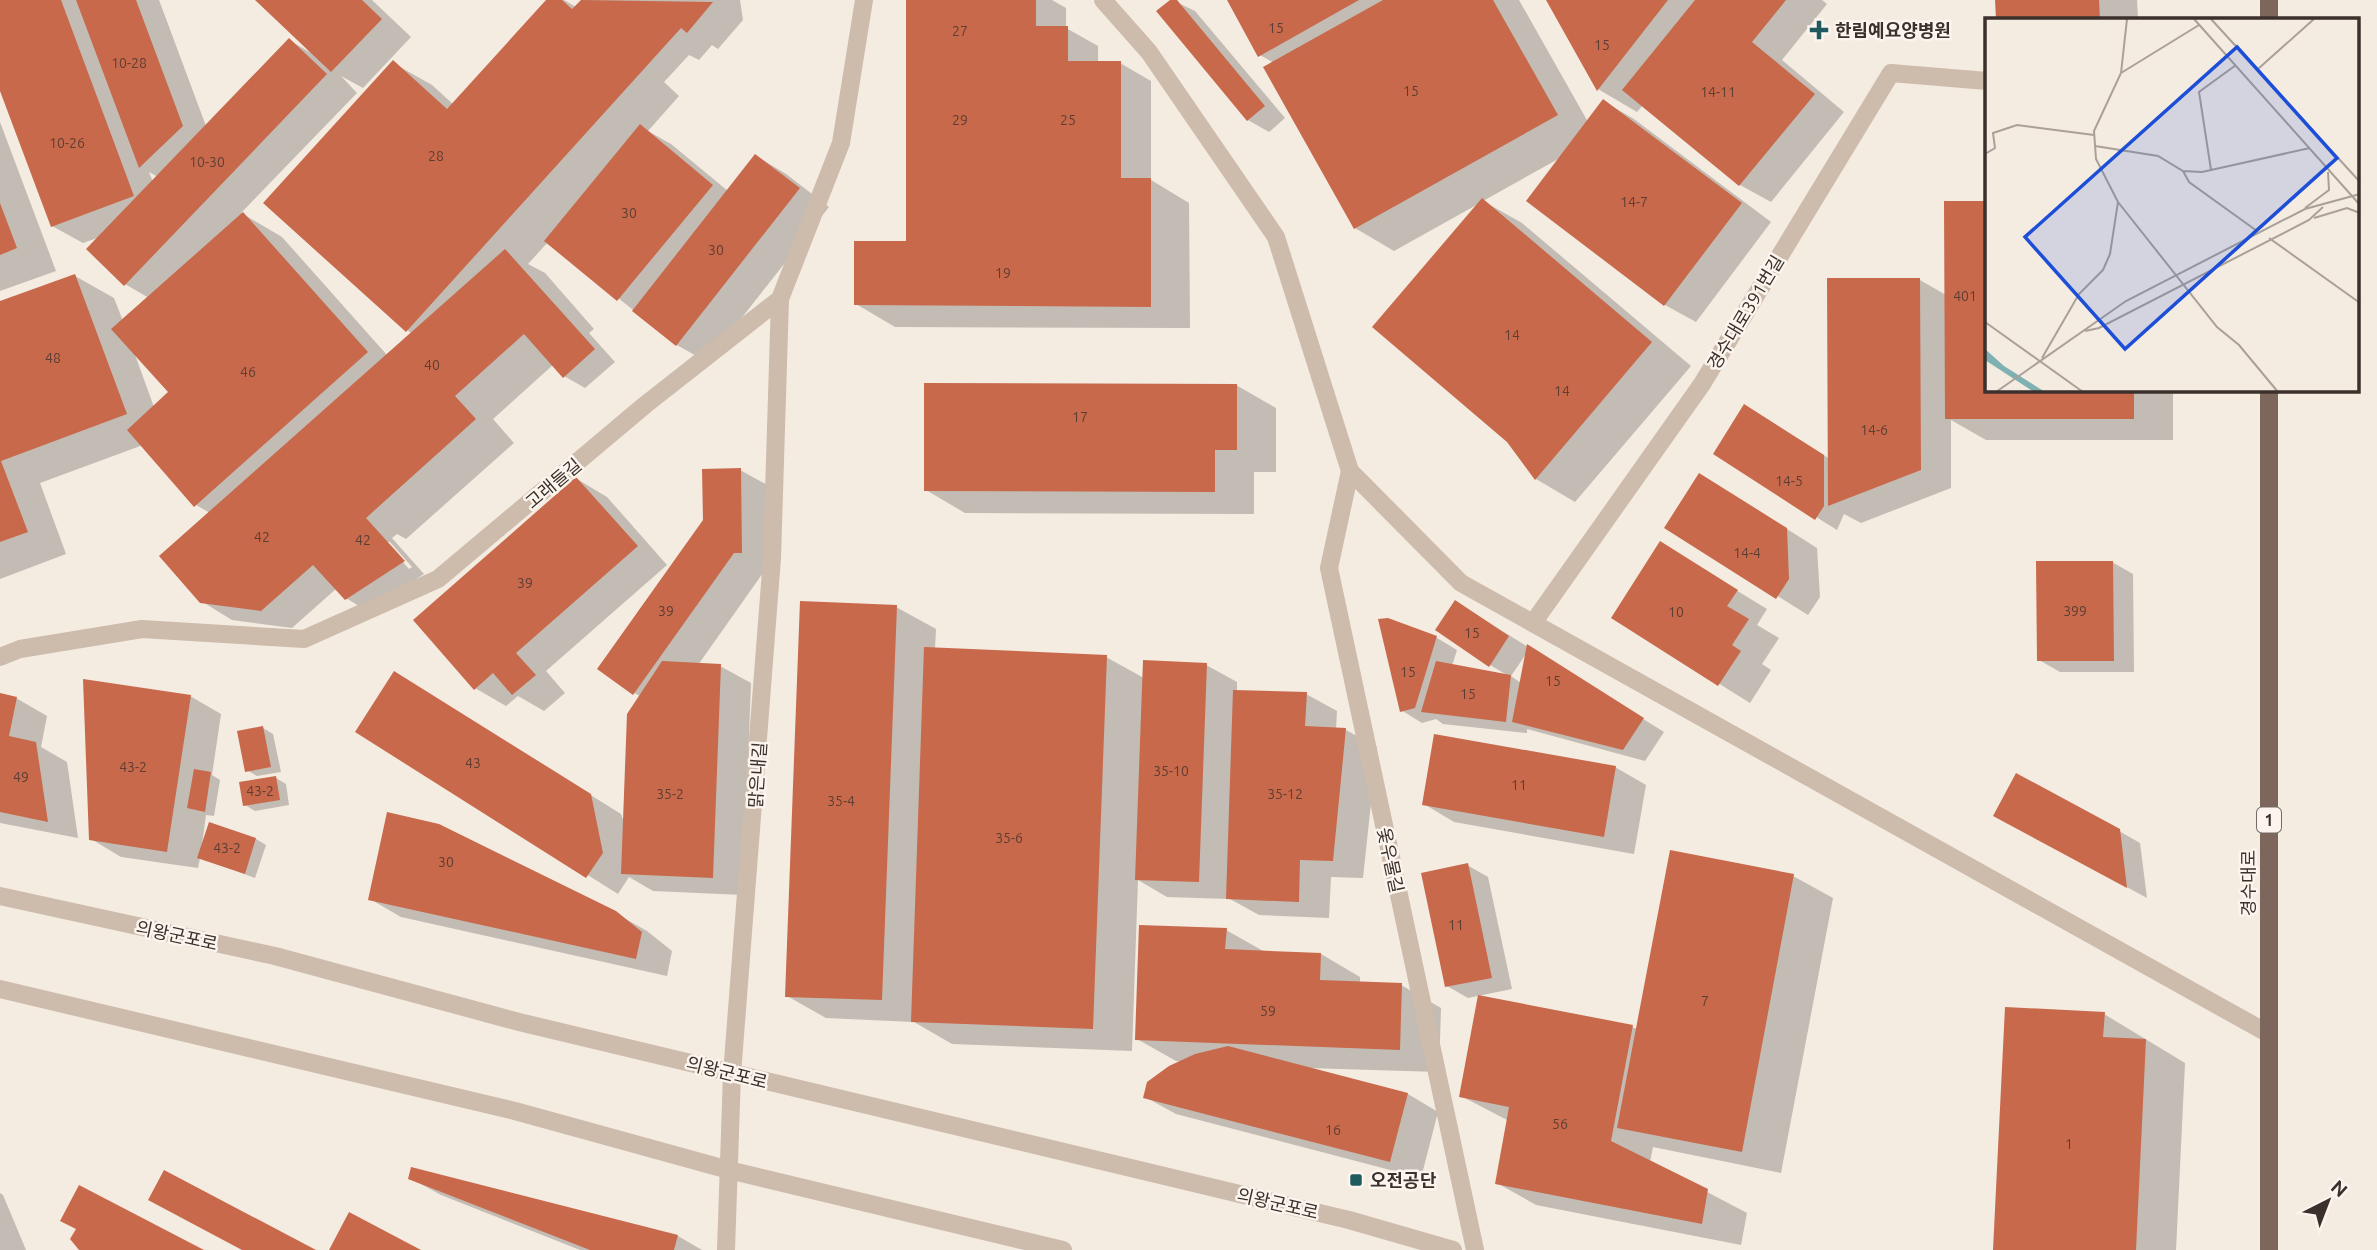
<svg xmlns="http://www.w3.org/2000/svg" width="2377" height="1250" font-family="Ubuntu,'Noto Sans KR',sans-serif">
  <style>
    .shadow { fill: #0003; fill-rule: evenodd }
    .building { fill: #c8694b }
    .lines { fill: none; stroke-linecap: round; stroke-linejoin: round }
    .minor { stroke: #cdbbac; stroke-width: 18 }
    .tertiary { stroke: #cdbbac; stroke-width: 18 }
    .primary { stroke: #7d675c; stroke-width: 18 }
    .poi-dot { fill: #1f5a5e; stroke: #fbf5ee; stroke-width: 2.5 }
    .labels { text-anchor: middle; dominant-baseline: central; stroke-width: 5; stroke-linejoin: round; paint-order: stroke }
    .number-label { font-size: 14px; fill: #5e3e33 }
    .shield { fill: #fbf5ee; stroke: #756b66; stroke-width: 2 }
    .shield-label { font-size: 16px; font-weight: bold; fill: #3b302b }
    .poi-label { font-size: 18px; font-weight: bold; fill: #3b302b; stroke: #fbf5ee; text-anchor: start }
    .street-label { font-size: 18px; fill: #3b302b; stroke: #fbf5ee }
    .inset-road { fill: none; stroke: #aaa098; stroke-width: 2 }
    .view { fill: #1d4ed8; fill-opacity: 0.15; stroke: #1d4ed8; stroke-width: 3.5 }
    .inset-edge { fill: none; stroke: #3b302b; stroke-width: 3.5 }
  </style>
  <rect width="100%" height="100%" fill="#f4ebe1"/>
  <path class="shadow" d="M0,0H159L206,126L289,40L311,53L258,0H372L411,37L363,88L341,76L357,93L241,213L282,237L387,355L412,334L266,203L393,63L432,85L454,105L548,0H564L576,7L583,0H740L743,20L718,49L712,45L699,60L689,55L664,82L679,96L648,131L671,144L728,191L756,156L786,174L829,207L707,362L677,345L548,242L528,264L545,273L594,329L589,333L615,362L585,388L564,376L554,364L493,419L514,443L406,539L397,534L392,538L424,574L367,611L346,598L337,588L292,628L232,620L201,601L210,513L196,505L143,445L40,483L66,554L0,579V303L75,276L114,298L123,321L149,298L125,284L100,237L83,243L52,226L0,86ZM149,172L158,177L153,182ZM134,352L171,393L154,407ZM385,542H390L412,567L409,569Z
    M908,0H1052L1066,8V28L1098,46V63H1120L1151,81V180L1189,203L1190,328L895,327L856,304L907,243Z
    M1172,0L1195,11L1285,118L1269,132L1248,120Z
    M1229,0H1519L1588,122L1603,101L1634,119L1771,222L1696,322L1665,305L1528,201L1560,158L1483,201L1522,223L1691,366L1575,502L1536,479L1508,440L1480,203L1394,251L1355,228L1274,63L1260,55Z
    M1548,0H1822L1827,4L1782,60L1844,112L1771,202L1740,185L1643,105L1637,112L1598,89Z
    M1997,0H2137L2138,19H1998Z
    M0,122L56,271L0,291Z
    M1920,280L1946,295L1987,390H2173V440H1986L1951,420V488L1861,523L1844,514L1837,530L1715,454L1765,418L1830,459Z
    M1236,385L1276,408V472H1254V514L965,513L926,490Z
    M740,470L771,487L765,570L698,665L720,666L751,683L743,895L653,891L629,877L618,894L358,731L395,673L621,814L624,822L640,696L634,693Z
    M577,479L607,497L667,565L546,671L565,693L544,711L518,696L506,706L475,688Z
    M1730,493L1817,548L1820,597L1808,615L1667,527Z
    M1690,562L1767,609L1757,625L1779,638L1762,664L1771,670L1750,703L1614,618Z
    M2112,562L2133,574L2134,672H2060L2039,660Z
    M1456,602L1664,732L1645,761L1527,729V733L1443,724L1436,719L1422,723L1401,710L1388,620L1437,638L1457,650L1452,666L1507,675L1490,665ZM1528,651L1521,683L1511,676Z
    M896,607L936,629L935,649L1106,657L1144,678L1206,665L1237,682V691L1306,694L1337,711L1336,729L1346,730L1377,747L1363,878L1331,877L1329,918L1259,915L1230,899L1167,897L1138,880L1132,1051L952,1044L914,1022L826,1018L787,996Z
    M0,695L16,698L47,716L41,747L67,762L78,838L0,823Z
    M190,696L221,714L212,775L220,780L214,816L206,815L202,845L256,839L266,845L255,878L200,858L198,868L121,857L91,839Z
    M263,728L273,734L281,772L257,776L247,770Z
    M1615,767L1646,785L1634,854L1454,822L1424,804Z
    M276,778L286,784L289,805L255,811L245,805Z
    M2016,827L2119,831L2140,843L2147,898Z
    M1467,865L1488,877L1512,989L1468,998L1447,986Z
    M1793,876L1833,898L1781,1173L1653,1147L1650,1162L1747,1213L1741,1245L1536,1205L1497,1183L1509,1121L1461,1096L1632,1027L1637,1029Z
    M370,899L615,913L647,931L672,951L667,976L401,917Z
    M1226,930L1265,952L1321,954L1360,977V983L1401,985L1441,1008L1439,1072L1307,1068L1408,1094L1438,1112L1421,1178L1176,1114L1145,1097L1185,1062L1176,1061L1137,1039Z
    M2104,1014L2185,1063L2176,1250H1994Z
    M412,1169L678,1236L702,1250H580L441,1195L410,1178Z
    M0,1193L3,1195L26,1250H0Z"/>
  <path class="building" d="M0,0H61L134,196L51,227L0,91Z
    M76,0H136L183,126L139,168Z
    M255,0H362L382,19L331,72Z
    M546,0H562L572,9L581,0L713,2L687,33L681,28L406,332L263,203L393,60L447,109Z
    M906,0H1036V26H1068V61H1121V178H1151V307L854,305V241H906Z
    M1170,0H1177L1265,106L1247,121L1156,11Z
    M1227,0H1359L1258,57Z
    M1383,0H1493L1558,115L1354,229L1263,67Z
    M1546,0H1668L1597,91Z
    M1695,0H1786L1752,42L1815,94L1739,186L1622,90Z
    M1995,0H2099L2100,19H1996Z
    M289,38L327,74L124,286L86,249Z
    M1603,99L1742,203L1664,306L1526,201Z
    M640,124L713,185L617,301L544,241Z
    M755,154L800,188L676,346L632,311Z
    M1482,198L1652,342L1535,480L1507,442L1372,327Z
    M1944,201H1987V390H2134V419H1945Z
    M0,203L17,248L0,255Z
    M243,212L368,352L194,507L127,430L168,392L111,329Z
    M505,249L595,349L563,378L524,334L455,396L476,419L366,518L405,561L345,600L313,565L261,611L200,603L159,556Z
    M75,274L127,414L1,461L28,532L0,542V301Z
    M1827,278H1920L1921,470L1828,506Z
    M924,383L1237,384V450H1215V492L924,491Z
    M1744,404L1824,455V506L1815,520L1713,454Z
    M741,468L742,553H734L633,695L597,669L703,520L702,469Z
    M1699,473L1787,528L1789,579L1776,599L1664,528Z
    M576,477L638,546L516,653L536,675L512,695L493,673L474,690L413,620Z
    M1660,541L1738,590L1727,606L1749,619L1732,645L1741,651L1718,686L1611,618Z
    M2036,561H2113L2114,661H2037Z
    M1455,600L1509,636L1489,667L1435,630Z
    M800,601L897,605L882,1000L785,997Z
    M1388,618L1437,636L1415,708L1400,712L1378,619Z
    M1527,644L1644,718L1623,750L1512,722Z
    M924,647L1107,655L1093,1029L911,1022Z
    M1143,660L1207,663L1199,882L1135,880Z
    M662,661L721,664L713,878L621,874L627,714Z
    M1436,661L1511,675L1506,722L1421,712Z
    M394,671L591,794L603,853L586,878L355,732Z
    M83,679L191,695L167,852L89,840Z
    M1233,690L1307,692L1305,726L1346,728L1333,861L1300,860L1299,902L1226,899Z
    M0,693L17,697L9,736L36,742L48,822L0,812Z
    M263,726L271,767L245,772L237,731Z
    M1434,734L1616,766L1604,837L1422,805Z
    M194,769L211,772L205,812L187,808Z
    M2016,773L2120,829L2127,888L1993,816Z
    M276,776L280,800L243,806L239,782Z
    M387,812L439,824L616,911L642,932L636,959L368,900Z
    M209,822L256,838L245,874L197,858Z
    M1670,850L1794,874L1742,1152L1617,1128Z
    M1468,863L1492,978L1445,987L1421,873Z
    M1139,925L1227,928L1225,949L1321,953L1320,980L1402,983L1400,1050L1135,1040Z
    M1478,995L1633,1025L1611,1141L1708,1189L1702,1224L1495,1184L1509,1107L1459,1097Z
    M2005,1007L2105,1012L2103,1037L2146,1039L2136,1250H1993Z
    M1228,1046L1408,1093L1390,1162L1143,1098L1147,1082L1169,1066L1195,1054Z
    M411,1167L678,1235L674,1250H590L408,1179Z
    M164,1170L316,1250H242L148,1200Z
    M79,1185L204,1250H79L70,1239L76,1229L60,1221Z
    M349,1212L421,1250H329Z"/>
  <g class="lines">
    <path class="minor" d="M1103,0L1149,52L1276,237L1350,471L1461,583L2269,1034
      M1350,471L1329,568L1475,1250
      M1533,623L1702,384L1891,73L1987,81
      M0,657L20,649L142,629L304,639L438,579L645,405L780,299L841,143L864,0
      M726,1250L732,1074L772,558L780,299"/>
    <path class="tertiary" d="M0,896L275,956L519,1022L1349,1220L1453,1250
      M0,989L515,1111L729,1170L1063,1250"/>
    <path class="primary" d="M2269,0V19
      M2269,1250V390"/>
  </g>
  <g class="poi-dot">
    <path d="M1815.5 19.5h7v7h7v7h-7v7h-7v-7h-7v-7h7z"/>
    <rect x="1349" y="1173" width="14" height="14" rx="3.5"/>
  </g>
  <g class="labels">
    <g class="number-label">
      <text x="1276" y="28">15</text>
      <text x="960" y="31">27</text>
      <text x="1602" y="45">15</text>
      <text x="129" y="63">10-28</text>
      <text x="1411" y="91">15</text>
      <text x="1718" y="92">14-11</text>
      <text x="960" y="120">29</text>
      <text x="1068" y="120">25</text>
      <text x="67" y="143">10-26</text>
      <text x="436" y="156">28</text>
      <text x="207" y="162">10-30</text>
      <text x="1634" y="202">14-7</text>
      <text x="629" y="213">30</text>
      <text x="716" y="250">30</text>
      <text x="1003" y="273">19</text>
      <text x="1965" y="296">401</text>
      <text x="1512" y="335">14</text>
      <text x="53" y="358">48</text>
      <text x="432" y="365">40</text>
      <text x="248" y="372">46</text>
      <text x="1562" y="391">14</text>
      <text x="1080" y="417">17</text>
      <text x="1874" y="430">14-6</text>
      <text x="1789" y="481">14-5</text>
      <text x="262" y="537">42</text>
      <text x="363" y="540">42</text>
      <text x="1747" y="553">14-4</text>
      <text x="525" y="583">39</text>
      <text x="666" y="611">39</text>
      <text x="2075" y="611">399</text>
      <text x="1676" y="612">10</text>
      <text x="1472" y="633">15</text>
      <text x="1408" y="672">15</text>
      <text x="1553" y="681">15</text>
      <text x="1468" y="694">15</text>
      <text x="473" y="763">43</text>
      <text x="133" y="767">43-2</text>
      <text x="1171" y="771">35-10</text>
      <text x="21" y="777">49</text>
      <text x="1519" y="785">11</text>
      <text x="260" y="791">43-2</text>
      <text x="670" y="794">35-2</text>
      <text x="1285" y="794">35-12</text>
      <text x="841" y="801">35-4</text>
      <text x="1009" y="838">35-6</text>
      <text x="227" y="848">43-2</text>
      <text x="446" y="862">30</text>
      <text x="1456" y="925">11</text>
      <text x="1705" y="1001">7</text>
      <text x="1268" y="1011">59</text>
      <text x="1560" y="1124">56</text>
      <text x="1333" y="1130">16</text>
      <text x="2069" y="1144">1</text>
    </g>
    <rect class="shield" x="2257" y="807.5" width="24" height="25" rx="5"/>
    <g class="shield-label">
      <text x="2269" y="820">1</text>
    </g>
    <g class="poi-label">
      <text x="1835" y="30">한림예요양병원</text>
      <text x="1370" y="1180">오전공단</text>
    </g>
    <g class="street-label">
      <text transform="translate(1745 312) rotate(-59)">경수대로391번길</text>
      <text transform="translate(553 483) rotate(-40)">고래들길</text>
      <text transform="translate(757 775) rotate(-86)">맑은내길</text>
      <text transform="translate(1391 860) rotate(78)">옻우물길</text>
      <text transform="translate(2248 883) rotate(-90)">경수대로</text>
      <text transform="translate(177 935) rotate(12)">의왕군포로</text>
      <text transform="translate(727 1072) rotate(14)">의왕군포로</text>
      <text transform="translate(1278 1203) rotate(13)">의왕군포로</text>
    </g>
  </g>
  <g transform="translate(1985 18)">
    <rect width="374" height="374" fill="#f4ebe1"/>
    <path d="M0,331L19,348L60,374H49L0,342Z" fill="#7fb0b2"/>
    <path class="inset-road" d="M209,1L375,187M226,1L375,164M273,51L329,1M136,55L214,7M110,128L173,138L198,153L217,154L325,130M0,136L10,130L8,115L32,107L109,117M226,152L214,74L251,47M198,153L204,164L272,213M133,184L232,309L254,327L293,374M320,190L344,172L343,154M329,200L362,190L375,195M284,220L375,285M0,304L98,374M100,313L114,310L324,202L338,189M57,340L94,276L118,252L125,236L133,184L111,141L109,113L136,55L142,1M11,374L141,283L320,191L375,176"/>
    <path class="view" d="M252,29L352,140L140,331L40,219Z"/>
    <rect width="374" height="374" class="inset-edge"/>
  </g>
  <g transform="translate(2328 1201) rotate(42)" stroke="#fbf5ee" stroke-width="5" paint-order="stroke">
  <path d="M0-5L12 26L0 18L-12 26Z" fill="#3b302b"/>
  <text y="-10" font-size="19" font-weight="bold" text-anchor="middle" fill="#3b302b">N</text>
  </g>
</svg>
